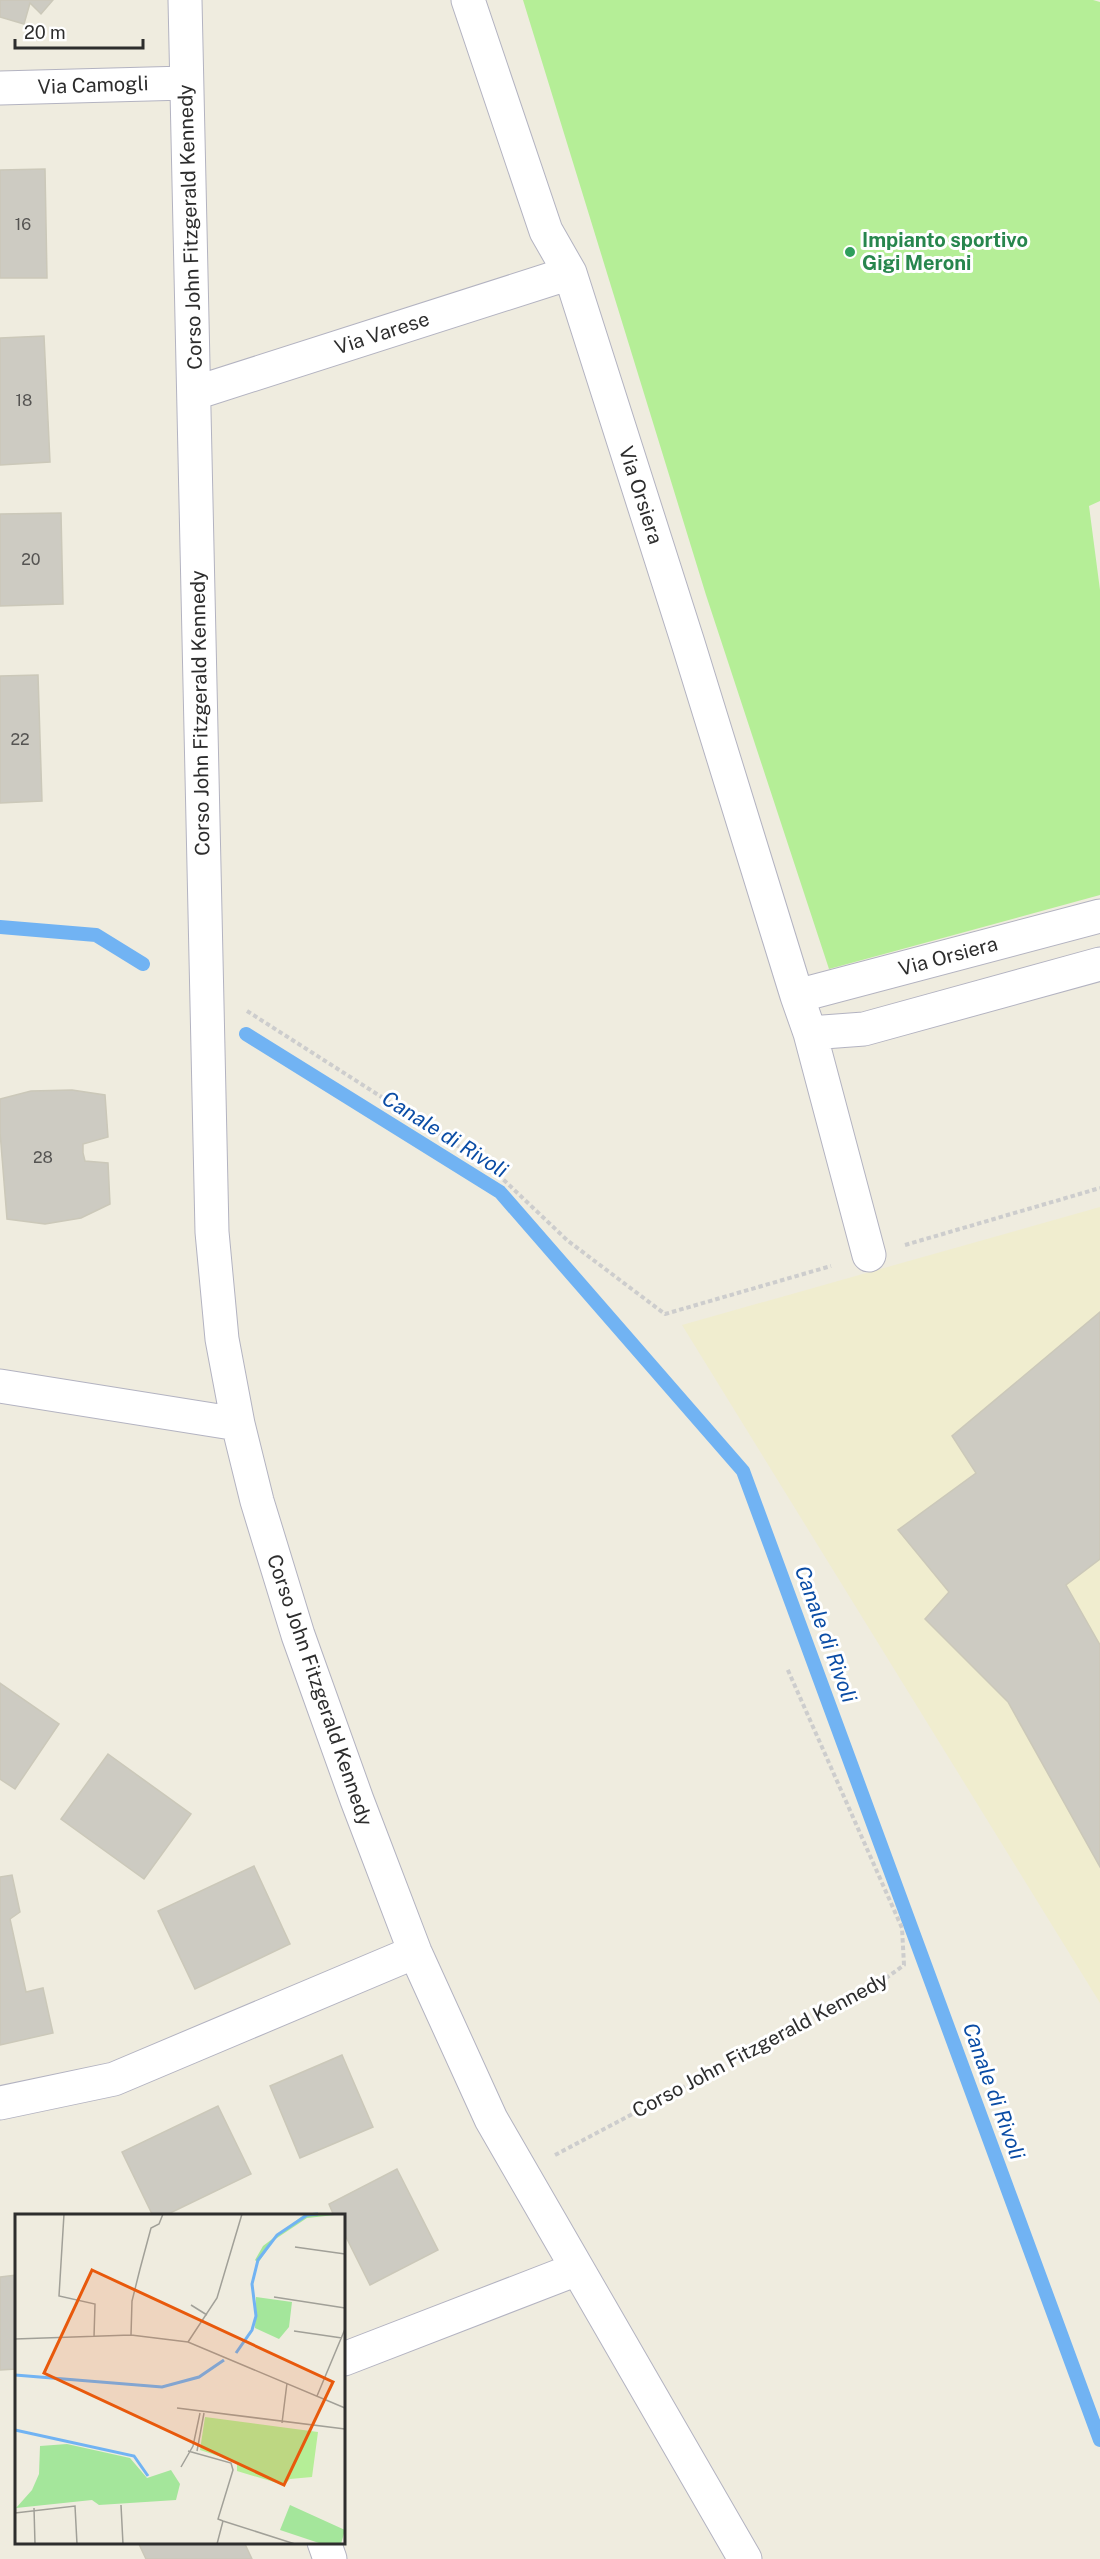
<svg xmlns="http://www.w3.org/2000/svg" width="1100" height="2559" font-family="'Public Sans',sans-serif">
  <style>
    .education { fill: #f0edcf }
    .pitch { fill: #b5ee97 }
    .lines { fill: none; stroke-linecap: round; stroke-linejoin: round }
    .stream { stroke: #71b3f3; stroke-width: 14 }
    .building { fill: #cdcbc2; stroke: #cbc8b9; stroke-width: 1.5 }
    .street-casing { stroke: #b3b3c1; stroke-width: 35 }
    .path { stroke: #cdcdcd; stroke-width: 4; stroke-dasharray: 4.5 3; stroke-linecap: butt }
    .street { stroke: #fff; stroke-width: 33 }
    .leisure-dot { fill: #2e9e5b; stroke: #fff; stroke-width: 2 }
    .labels { text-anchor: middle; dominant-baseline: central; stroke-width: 6; stroke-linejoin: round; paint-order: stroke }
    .number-label { font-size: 16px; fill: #555452 }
    .street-label { font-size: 20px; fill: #2d2d2d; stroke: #fff }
    .leisure-label { font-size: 20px; font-weight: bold; fill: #27864d; stroke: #fff; text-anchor: start }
    .water-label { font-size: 21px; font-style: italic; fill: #0a4ca5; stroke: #fff }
    .inset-river { fill: none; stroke: #71b3f3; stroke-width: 3 }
    .inset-road { fill: none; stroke: #a1a098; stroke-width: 1.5 }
    .view { fill: #e8590c; fill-opacity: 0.15; stroke: #e8590c; stroke-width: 3 }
    .inset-edge { fill: none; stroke: #2d2d2d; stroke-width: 3 }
  </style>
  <rect width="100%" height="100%" fill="#efecdf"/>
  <path class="education" d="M1100,1207V2003L682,1325Z"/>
  <path class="pitch" d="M523,0H1093L1100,2V501L1089,506L1100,590V895L829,969L706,595Z"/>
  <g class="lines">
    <path class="stream" d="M0,927L96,935L143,964
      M246,1034L500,1192L743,1471L1100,2440"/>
  </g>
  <path class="building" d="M0,0H53L41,14L30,3L24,24L0,17Z
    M45,169L47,278H0V170Z
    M44,336L50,462L0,465V338Z
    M61,513L63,604L0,606V514Z
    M38,675L42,801L0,803V676Z
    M72,1090L105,1095L108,1137L83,1144V1153L85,1161L108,1163L110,1204L81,1218L45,1224L7,1219L0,1132V1099L31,1091Z
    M1100,1312V1559L1066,1585L1100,1645V1867L1008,1702L925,1619L949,1592L898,1530L976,1473L952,1436Z
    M0,1683L59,1724L15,1789L0,1779Z
    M108,1754L191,1814L144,1879L61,1819Z
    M254,1866L290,1944L195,1989L158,1911Z
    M12,1875L20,1912L10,1919L26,1992L43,1988L53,2033L0,2045V1877Z
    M342,2055L373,2127L300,2158L270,2086Z
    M218,2106L251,2174L164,2216H153L122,2152Z
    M397,2169L438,2250L370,2285L344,2233V2216H334L329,2204Z
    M16,2275V2369L0,2370V2277Z
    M138,2542H244L252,2559H146Z"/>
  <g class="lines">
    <defs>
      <path id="street" d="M185,0L212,1232L222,1339L238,1424L257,1501L298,1635L357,1800L415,1952L491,2119L745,2559
        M468,0L546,231L570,273L688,643L797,996L810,1033L869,1255
        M0,88L186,83
        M195,393L570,273
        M797,996L1100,916
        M810,1033L864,1029L1100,964
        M0,1386L238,1424
        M0,2103L114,2079L415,1952
        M344,2359L577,2269
        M324,2542L330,2559"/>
    </defs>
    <use href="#street" class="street-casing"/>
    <path class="path" d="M247,1011L488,1165L568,1241L665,1314L831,1266
      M905,1245L1100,1188
      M555,2155L878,1984L904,1965L902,1928L787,1668"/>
    <use href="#street" class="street"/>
  </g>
  <circle class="leisure-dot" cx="850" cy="252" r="6"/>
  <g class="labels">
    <g class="number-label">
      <text x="23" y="224">16</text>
      <text x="24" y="400">18</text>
      <text x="31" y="559">20</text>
      <text x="20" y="739">22</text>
      <text x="43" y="1157">28</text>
    </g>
    <g class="street-label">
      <text transform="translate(93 85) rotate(-2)">Via Camogli</text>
      <text transform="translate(190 227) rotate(-92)">Corso John Fitzgerald Kennedy</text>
      <text transform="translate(382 333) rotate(-18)">Via Varese</text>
      <text transform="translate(641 495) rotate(72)">Via Orsiera</text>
      <text transform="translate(200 713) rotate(-91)">Corso John Fitzgerald Kennedy</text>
      <text transform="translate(948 956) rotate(-15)">Via Orsiera</text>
      <text transform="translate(320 1690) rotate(71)">Corso John Fitzgerald Kennedy</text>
      <text transform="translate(760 2045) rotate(-28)">Corso John Fitzgerald Kennedy</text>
    </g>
    <g class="leisure-label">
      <text x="862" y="240">Impianto sportivo<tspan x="862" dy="23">Gigi Meroni</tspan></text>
    </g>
    <g class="water-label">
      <text transform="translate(445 1134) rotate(32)">Canale di Rivoli</text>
      <text transform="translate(826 1634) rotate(70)">Canale di Rivoli</text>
      <text transform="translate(994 2091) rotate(70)">Canale di Rivoli</text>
    </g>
  </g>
  <g transform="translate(15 2214)">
    <rect width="330" height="330" fill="#efecdf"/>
    <path d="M290,0H329L292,4L259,26L243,49L240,46L248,32ZM241,83L277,88L274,113L264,125L240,114ZM52,230L115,244L132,264L156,256L165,270L161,286L84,291L77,286L1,294L17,276L24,260L25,232ZM275,291L330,316L326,330H307L265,316Z" fill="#a4e69b"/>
    <path d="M190,203L303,218L297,263L275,265L269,271L222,257V248L185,236Z" fill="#b5ee97"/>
    <path class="inset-river" d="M221,139L237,116L241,102L237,70L243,46L262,21L292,1L303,0M0,161L147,173L184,163L209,146M0,216L119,242L133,262"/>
    <path class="inset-road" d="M49,0L44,82L80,90L79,123M280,33L330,40M259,83L330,94M176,91L192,101M279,117L327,124M116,121L117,87L125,55L136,14L144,10L148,0M0,125L116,121L173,128L330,194M173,128L202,84L227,0M302,182L330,115M162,194L330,215M267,209L272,169M173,237L216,249L218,256L203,305L208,307M182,237L189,199M166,253L178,232L185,199M106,291L108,330M19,294L20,330M0,299L60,292L62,330M202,330L208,307L280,330"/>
    <path class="view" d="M77,56L318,168L269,271L29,159Z"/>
    <rect width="330" height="330" class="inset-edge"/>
  </g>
  <path d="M15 39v9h128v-9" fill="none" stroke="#2d2d2d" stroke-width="3"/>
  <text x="24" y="39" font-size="18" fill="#2d2d2d" stroke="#ffffff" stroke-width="4.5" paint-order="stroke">20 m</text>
</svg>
